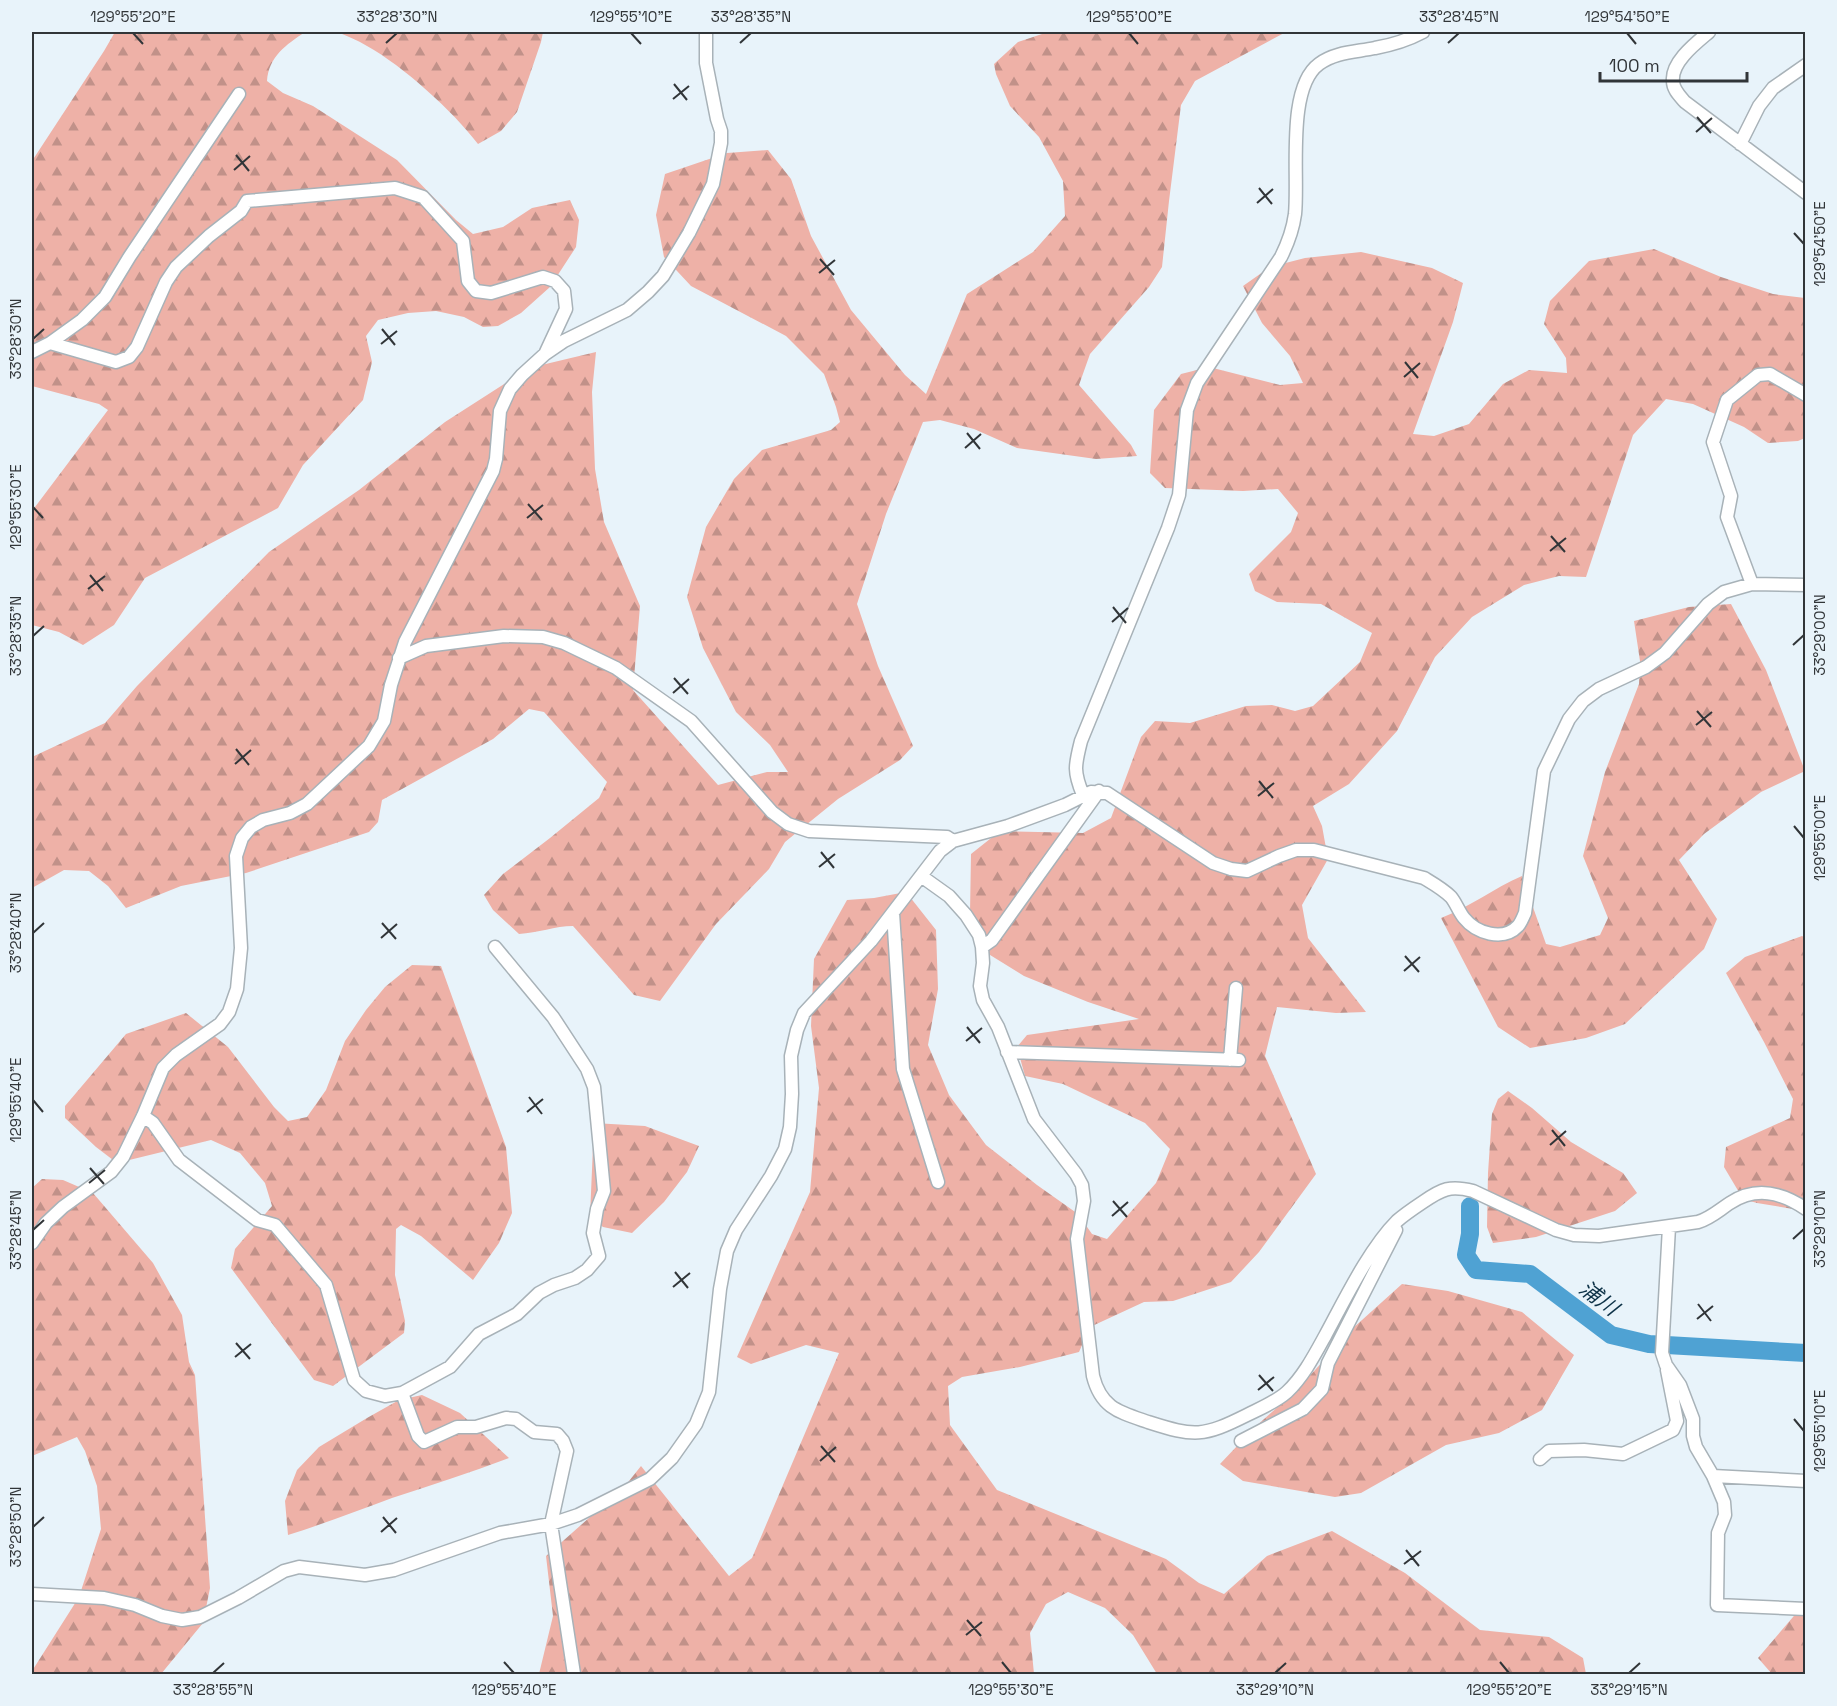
<svg xmlns="http://www.w3.org/2000/svg" width="1837" height="1706" font-family="'Space Grotesk','Noto Sans JP',sans-serif">
  <style>
    .forest { fill: url(#forest-firs) }
    .lines { fill: none; stroke-linecap: round; stroke-linejoin: round }
    .river { stroke: #4fa2d3; stroke-width: 18 }
    .minor-casing { stroke: #a8b2b8; stroke-width: 15 }
    .minor { stroke: #fff; stroke-width: 12 }
    .ticks { fill: none; stroke: #313538; stroke-width: 2 }
    .labels { text-anchor: middle; dominant-baseline: central; stroke-width: 6; stroke-linejoin: round; paint-order: stroke }
    .water-label { font-size: 21px; font-style: italic; fill: #0d3247; stroke: #e8f3fa }
    .neatline { fill: none; stroke: #313538; stroke-width: 2 }
    .ticks-label { font-size: 15px; text-anchor: middle; fill: #313538 }
  </style>
  <defs>
    <pattern id="forest-firs" width="22" height="20" patternUnits="userSpaceOnUse" patternTransform="scale(1.5)"><rect width="22" height="20" fill="#eeb1a7"/><path d="M5 1l3.5 6h-7zM16 11l3.5 6h-7z" fill="#c19189"/></pattern>
  </defs>
  <rect width="100%" height="100%" fill="#e8f3fa"/>
  <path class="forest" d="M115,32H308H305C286,45 269,56 267,81L283,93L313,106L397,160L456,220L473,234L503,227L532,208L570,200L579,220L576,247L550,287L521,313L498,326L483,327L464,317L436,311L408,313L378,320L366,336L372,362L363,400L303,465L278,508L145,578L114,625L83,645L59,632L32,625V511L108,410L99,404L32,386V161L104,51Z
    M337,32H543L541,42L517,112L501,131L478,144C453,111 403,66 367,46C357,40 347,36 337,32Z
    M1048,32H1286L1195,81L1181,105L1169,201L1162,267L1149,287L1090,354L1079,385L1131,445L1137,456L1096,459L1017,448L974,429L940,420L923,422L886,514L857,604L878,666L913,746L900,760L838,799L785,842L769,869L716,924L660,1001L634,995L573,926C555,926 538,933 519,934L493,910L484,895L503,874L550,838L599,798L607,782L544,712L529,709L493,739L382,800L378,822L369,832L246,873L181,886L126,908L108,886L89,871L64,870L32,888V757L105,723L137,686L269,552L359,490L445,422L529,368L596,352L592,392L595,469L604,522L640,606L633,690L718,785L767,772H788L770,745L736,712L703,648L687,597L706,527L734,479L762,450L831,430L840,422L836,407L824,374L786,336L691,286L664,257L656,215L665,174L727,153L768,150L791,179L811,236L851,310L905,375L926,394L967,294L1033,252L1065,216L1063,181L1039,137L1010,106L996,74L994,64L1018,42Z
    M1654,249L1721,277L1773,294L1805,298V438L1798,441L1768,443L1744,427L1693,404L1666,399L1633,435L1586,577L1559,576L1524,585L1472,617L1435,657L1397,731L1349,784L1313,806L1322,826L1328,859L1302,905L1308,938L1366,1012L1336,1013L1277,1007L1265,1056L1316,1174L1259,1252L1231,1282L1173,1301L1144,1302L1090,1327L1079,1352L1020,1367L962,1377L948,1386L950,1425L997,1490L1166,1559L1199,1583L1224,1594L1267,1556L1332,1531L1405,1573L1480,1630L1549,1637L1583,1658L1586,1674H1157L1133,1635L1105,1608L1068,1592L1046,1604L1030,1633L1034,1674H539L553,1616L546,1556L625,1486L641,1466L729,1576L752,1558L839,1353L806,1345L751,1364L737,1357L810,1192L819,1088L811,1026L814,959L847,900L874,898L906,892L936,930L938,989L928,1045L949,1095L986,1145L1037,1185L1078,1214L1092,1234L1107,1239L1156,1183L1170,1149L1145,1123L1063,1084L1025,1076L1017,1047L1027,1035L1139,1019L1088,1002L1024,976L982,950L970,913L971,854L1000,831L1083,833L1111,818L1141,737L1155,721L1190,723L1246,706L1272,705L1295,711L1313,706L1360,662L1372,633L1321,604L1277,602L1255,591L1249,574L1291,532L1298,513L1278,489L1243,491L1165,488L1150,473L1154,410L1181,374L1209,367L1280,385L1303,383L1290,356L1262,323L1243,286L1270,267L1305,258L1361,252L1432,268L1463,283L1453,322L1413,434L1434,436L1469,424L1503,384L1529,370L1567,373L1566,358L1544,324L1550,301L1589,261Z
    M1731,604L1766,670L1805,771L1761,792L1704,834L1679,860L1717,919L1704,949L1625,1024L1586,1038L1530,1048L1498,1027L1441,918C1470,907 1494,888 1522,876L1546,944L1560,947L1600,935L1608,918L1583,856L1605,772L1639,684L1640,661L1634,621L1689,607Z
    M1802,936L1806,938L1805,1211L1757,1203L1743,1199L1724,1167L1726,1147L1790,1118L1793,1099L1764,1042L1726,973L1745,957Z
    M412,965L441,966L506,1147L512,1213L499,1243L473,1280L421,1236L401,1225L396,1229L395,1275L405,1321L404,1333L333,1386L314,1380L231,1268L235,1249L272,1206L265,1183L240,1153L211,1140L117,1163L96,1147L65,1118V1106L126,1034L186,1013L228,1047L274,1107L288,1121L307,1117L326,1090L345,1041L366,1010L385,987Z
    M1508,1091L1532,1108L1571,1142L1623,1173L1637,1193L1615,1211L1536,1237L1493,1243L1487,1227L1488,1173L1492,1114L1498,1099Z
    M594,1123L645,1126L699,1146L687,1172L664,1202L632,1233L603,1227L590,1216Z
    M42,1179L63,1180L93,1193L153,1263L182,1315L189,1362L195,1375L210,1588L203,1623L161,1674H32V1671L79,1597L101,1529L97,1486L85,1451L77,1437L32,1456V1188Z
    M1402,1284L1448,1291L1522,1312L1574,1355L1542,1410L1499,1433L1446,1445L1361,1493L1335,1497L1243,1481L1220,1464L1255,1427L1297,1390L1352,1329Z
    M422,1395L460,1413L509,1458C470,1473 431,1485 392,1498C357,1511 323,1524 288,1535L285,1501L297,1470L319,1447L367,1418L399,1400Z
    M1805,1603V1674H1772L1758,1658Z"/>
  <g class="lines">
    <path class="river" d="M1470,1206V1234L1466,1255L1476,1270L1530,1274L1611,1335L1649,1344L1806,1353"/>
    <defs>
      <path id="minor" d="M1709,32C1696,43 1671,62 1673,81C1673,90 1680,96 1685,102L1806,193
        M1740,144L1759,106L1773,88L1806,65
        M50,343L82,320L105,297L130,256L239,94
        M32,352L50,343L116,362L129,357L137,347L166,282L176,267L209,236L241,211L247,201L395,188L423,197L463,241L468,281L476,291L491,293L543,277L555,281L564,291L566,309L546,352
        M1752,584L1727,517L1731,496L1713,442L1727,400L1758,375L1770,374L1806,395
        M399,658L426,646L504,636L543,637L564,643L616,668L691,721L772,812L788,824L809,831L947,837L953,841
        M1083,795C1073,771 1075,765 1081,741L1168,528L1179,495L1187,410L1197,383L1281,257C1288,243 1293,229 1295,214C1299,176 1286,88 1319,64C1335,52 1356,52 1375,48C1392,45 1408,40 1423,32
        M921,876L949,896L966,915L979,935L982,947L983,963L980,986L983,1000L998,1027L1034,1119L1076,1174L1082,1185L1084,1201L1077,1239L1093,1376C1101,1408 1119,1412 1148,1422C1195,1437 1203,1437 1247,1415C1261,1408 1276,1402 1287,1392C1303,1377 1314,1356 1325,1336C1344,1301 1369,1249 1397,1221C1405,1214 1414,1208 1423,1202C1442,1189 1450,1185 1473,1191L1556,1230L1574,1235L1599,1236L1698,1222C1711,1218 1719,1210 1730,1203C1756,1186 1781,1192 1806,1209
        M893,913L903,1069L938,1182
        M982,947L992,940L1099,791
        M1007,1052L1239,1060
        M1230,1060L1236,988
        M143,1116L153,1123L179,1160L257,1220L275,1225L326,1285L354,1380L366,1391L385,1396L402,1393L450,1367L479,1334L517,1314L539,1293L554,1285L575,1278L587,1270L599,1256L593,1233L597,1209L604,1191L594,1087L587,1069L553,1017L495,947
        M1669,1227L1662,1353L1666,1365L1680,1385L1693,1419V1436L1696,1447L1713,1476L1724,1502L1725,1515L1718,1533L1717,1605L1806,1609
        M32,1243L46,1223L63,1207L111,1172L123,1157L143,1116L163,1068L176,1055L220,1024L229,1012L237,989L241,948L236,856L242,838L251,827L263,820L290,813L307,804L369,746L384,721L391,685L405,642L493,471L496,459L500,411L510,389L522,375L545,354L564,341L627,310L648,292L663,276L689,233L713,184L721,143V131L717,119L706,63V32
        M402,1393L418,1436L424,1442L457,1427H476L506,1418L516,1419L534,1432L557,1434L563,1441L567,1451L551,1524L574,1674
        M1241,1441L1303,1409L1322,1389L1328,1363L1396,1230
        M1540,1459L1549,1451L1584,1450L1623,1454L1673,1430L1677,1421L1667,1370
        M1713,1476L1806,1481
        M32,1594L104,1598L135,1605L162,1616L182,1620L200,1617L238,1598L284,1571L299,1567L365,1575L394,1570L500,1533L551,1524L578,1515L650,1479L672,1458L696,1424L709,1392L720,1289L727,1251L736,1230L771,1176L785,1149L790,1127L792,1094L791,1056L797,1030L804,1013L871,941L940,851L953,841L1008,826L1065,805L1091,792L1107,793L1213,863L1231,869L1247,871L1279,856L1296,850H1314L1424,878C1434,884 1443,889 1451,897C1456,903 1459,912 1464,918C1476,933 1503,942 1518,926C1521,923 1523,917 1525,913L1544,771L1569,719L1583,701L1599,689L1646,667L1665,653L1708,604L1724,592L1752,584L1806,585"/>
    </defs>
    <use href="#minor" class="minor-casing"/>
    <use href="#minor" class="minor"/>
  </g>
  <path class="ticks" d="M133,33L143,44M631,33L641,44M1129,33L1138,44M1627,33L1636,44M386,43L397,33M740,43L751,33M1448,43L1459,33M674,84L687,100M673,99L689,86M1697,117L1711,133M1696,132L1712,118M236,155L249,171M234,170L250,156M1259,188L1272,204M1257,203L1273,189M1794,233L1804,244M820,259L834,275M819,273L835,260M382,329L395,345M33,339L44,329M381,344L397,331M1405,362L1418,378M1404,377L1420,363M967,433L980,449M965,448L981,434M528,504L542,520M33,507L43,518M527,518L543,505M1551,536L1565,552M1550,551L1566,538M90,575L103,591M88,589L105,576M1113,607L1126,623M1112,622L1128,608M33,636L44,626M1793,645L1804,635M674,678L688,694M673,693L689,679M1697,711L1711,727M1696,725L1712,712M236,749L249,765M235,764L251,750M1259,781L1273,798M1258,796L1274,783M1794,826L1804,838M821,852L834,868M819,867L835,854M382,923L396,939M33,933L44,923M381,938L397,924M1405,956L1419,972M1404,971L1420,957M967,1027L980,1043M966,1041L982,1028M529,1097L542,1114M33,1100L43,1112M527,1112L543,1099M1552,1130L1565,1146M1550,1145L1566,1131M90,1168L104,1184M89,1183L105,1170M1113,1201L1127,1217M1112,1216L1128,1202M33,1230L44,1220M1793,1239L1804,1229M675,1272L688,1288M673,1287L690,1273M1698,1304L1711,1321M1697,1319L1713,1306M236,1343L250,1359M235,1357L251,1344M1259,1375L1273,1391M1258,1390L1274,1377M1794,1419L1804,1431M821,1446L835,1462M820,1461L836,1447M383,1517L396,1533M33,1527L44,1517M381,1532L397,1518M1406,1550L1419,1566M1404,1564L1421,1551M967,1620L981,1636M966,1635L982,1622M504,1662L514,1673M1002,1662L1011,1673M1500,1662L1509,1673M213,1673L224,1663M1275,1673L1286,1663M1629,1673L1640,1663"/>
  <g class="labels">
    <g class="water-label">
      <text transform="translate(1599 1298) rotate(37)">浦川</text>
    </g>
  </g>
  <rect width="1837" height="1706" fill="none" stroke="#e8f3fa" stroke-width="66"/>
  <path d="M1600 72v9h147v-9" fill="none" stroke="#313538" stroke-width="3"/>
  <text x="1609" y="72" font-size="18" fill="#313538" stroke="#e8f3fa" stroke-width="4.5" paint-order="stroke">100 m</text>
  <rect x="33" y="33" width="1771" height="1640" class="neatline"/>
  <g class="ticks-label">
    <text x="133" y="22">129°55'20"E</text>
    <text x="397" y="22">33°28'30"N</text>
    <text x="631" y="22">129°55'10"E</text>
    <text x="751" y="22">33°28'35"N</text>
    <text x="1129" y="22">129°55'00"E</text>
    <text x="1459" y="22">33°28'45"N</text>
    <text x="1627" y="22">129°54'50"E</text>
    <text transform="translate(1820 244) rotate(-90)" y="5">129°54'50"E</text>
    <text transform="translate(16 339) rotate(-90)" y="5">33°28'30"N</text>
    <text transform="translate(16 507) rotate(-90)" y="5">129°55'30"E</text>
    <text transform="translate(1820 635) rotate(-90)" y="5">33°29'00"N</text>
    <text transform="translate(16 636) rotate(-90)" y="5">33°28'35"N</text>
    <text transform="translate(1820 838) rotate(-90)" y="5">129°55'00"E</text>
    <text transform="translate(16 933) rotate(-90)" y="5">33°28'40"N</text>
    <text transform="translate(16 1100) rotate(-90)" y="5">129°55'40"E</text>
    <text transform="translate(1820 1229) rotate(-90)" y="5">33°29'10"N</text>
    <text transform="translate(16 1230) rotate(-90)" y="5">33°28'45"N</text>
    <text transform="translate(1820 1431) rotate(-90)" y="5">129°55'10"E</text>
    <text transform="translate(16 1527) rotate(-90)" y="5">33°28'50"N</text>
    <text x="213" y="1695">33°28'55"N</text>
    <text x="514" y="1695">129°55'40"E</text>
    <text x="1011" y="1695">129°55'30"E</text>
    <text x="1275" y="1695">33°29'10"N</text>
    <text x="1509" y="1695">129°55'20"E</text>
    <text x="1629" y="1695">33°29'15"N</text>
  </g>
</svg>
